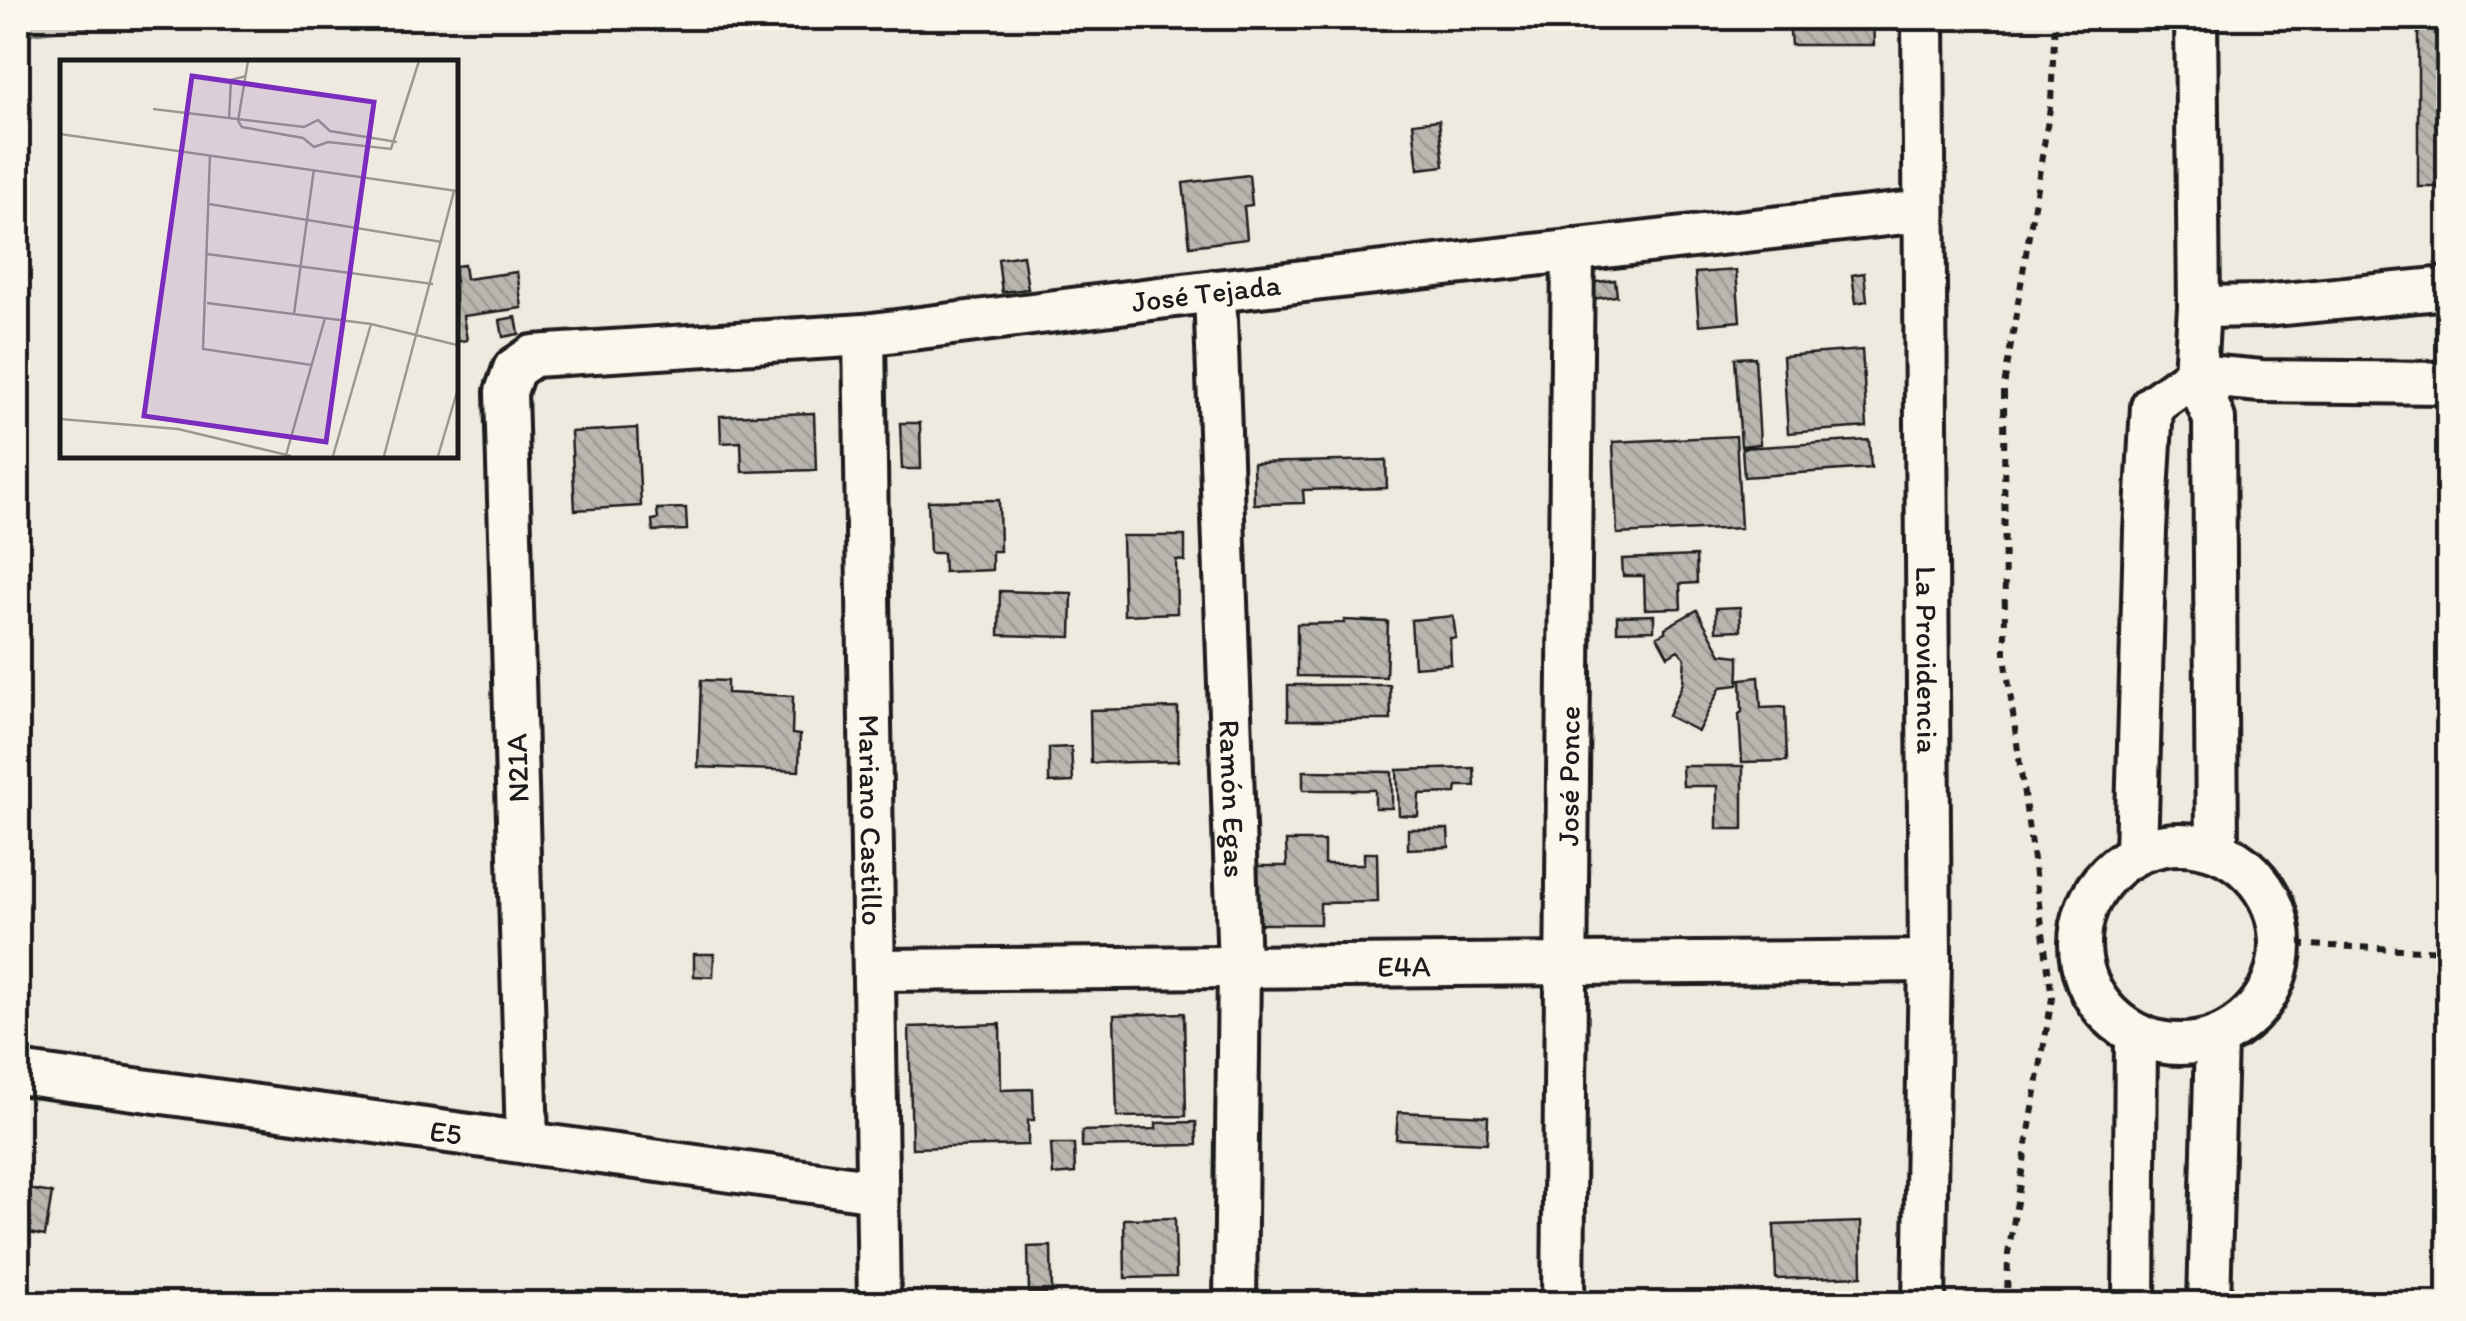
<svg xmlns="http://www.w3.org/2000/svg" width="2466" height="1321" font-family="Itim,sans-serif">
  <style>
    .forest { fill: url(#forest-crowns); stroke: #75746f; stroke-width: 2.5 }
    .building { fill: url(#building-back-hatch); stroke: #1c1c1c; stroke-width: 2.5 }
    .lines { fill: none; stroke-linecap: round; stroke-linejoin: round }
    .minor-casing { stroke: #1c1c1c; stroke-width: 48 }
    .path { stroke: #1c1c1c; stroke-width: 6; stroke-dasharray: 8 8; stroke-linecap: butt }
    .minor { stroke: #fbf7ec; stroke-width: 40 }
    .labels { text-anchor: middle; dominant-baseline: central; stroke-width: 9; stroke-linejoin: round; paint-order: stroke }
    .street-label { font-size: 30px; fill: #1c1c1c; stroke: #fbf7ec }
    .inset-road { fill: none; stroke: #9a9891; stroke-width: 2.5 }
    .view { fill: #7b2cbf; fill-opacity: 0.15; stroke: #7b2cbf; stroke-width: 5 }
    .inset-edge { fill: none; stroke: #1c1c1c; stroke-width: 5 }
  </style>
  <defs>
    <pattern id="forest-crowns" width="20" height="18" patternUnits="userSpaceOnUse" patternTransform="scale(2.5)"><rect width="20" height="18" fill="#ceccc2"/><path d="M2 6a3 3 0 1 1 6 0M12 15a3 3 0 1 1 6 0" fill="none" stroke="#b0afa6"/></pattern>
    <pattern id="building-back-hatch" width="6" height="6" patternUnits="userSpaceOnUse" patternTransform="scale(2.5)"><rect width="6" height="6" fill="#b9b6af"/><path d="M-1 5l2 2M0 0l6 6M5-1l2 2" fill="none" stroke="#9e9c96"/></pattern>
  </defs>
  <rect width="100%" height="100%" fill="#eeeadf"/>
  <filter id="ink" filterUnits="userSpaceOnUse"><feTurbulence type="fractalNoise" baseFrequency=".01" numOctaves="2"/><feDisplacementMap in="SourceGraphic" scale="20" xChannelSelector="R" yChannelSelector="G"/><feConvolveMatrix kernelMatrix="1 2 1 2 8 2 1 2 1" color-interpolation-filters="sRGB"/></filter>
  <g filter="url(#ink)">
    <path class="forest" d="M18,18H120V24L18,35Z"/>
    <path class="building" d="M1789,18H1873L1874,45H1791Z
      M2418,18H2448V187H2418Z
      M1439,120L1444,166L1418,169L1413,123Z
      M1249,175L1252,205L1244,206L1247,239L1190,246L1183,183Z
      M1023,255L1028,289L1002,292L998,259Z
      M464,265L466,279L517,272L522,308L463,316L467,340L455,342V266Z
      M1736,270L1740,321L1699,325L1695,273Z
      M1864,273L1867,301L1856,303L1852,275Z
      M1615,280L1617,296L1590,299L1588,283Z
      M516,317L519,334L503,337L500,320Z
      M1862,350L1867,427L1788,433L1783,356Z
      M1755,357L1760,444L1741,446L1735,358Z
      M814,413L816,470L742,472L741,442L721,443L720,416Z
      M900,423H920L921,469H902Z
      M637,428L641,506L575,510L571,432Z
      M1736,436L1741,528L1617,534L1613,442Z
      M1869,440L1871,468L1744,477L1742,448Z
      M1386,460L1387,488L1303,490L1304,503L1254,504L1253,463Z
      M999,500L1000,551H992V570L944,572L943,553H930L928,501Z
      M686,508L687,530L653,531L652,520L658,519L657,509Z
      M1122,536H1185V561L1176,560L1177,613L1124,615Z
      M1696,556L1697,583L1680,584L1681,608L1645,609L1644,576H1623L1622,559Z
      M1000,591L1072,593L1071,637L999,635Z
      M1740,607L1741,630L1716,631V608Z
      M1697,610L1721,654L1739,656V670L1738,685L1721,687L1698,731L1668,716L1683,683L1685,658L1678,650L1668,656L1657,636L1665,632V628Z
      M1654,615V630L1617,631V616Z
      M1453,616L1456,638H1450L1451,664L1414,667L1411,620Z
      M1344,620L1388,622L1386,677L1297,676V624L1344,623Z
      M1759,677L1761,708L1785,707L1787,761L1742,762L1739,714L1742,712L1741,679Z
      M701,680L727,681V693L793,696L792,734L800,735L799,771L698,767Z
      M1288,685H1390L1391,720H1288Z
      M1178,708V761L1091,763L1090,710Z
      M1071,747L1073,782L1049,783V748Z
      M1682,766H1743V829H1717V786H1683Z
      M1474,768L1475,786H1457L1456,793L1419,794L1418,816L1399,815L1397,770Z
      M1303,771L1392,772V808H1375V790H1303Z
      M1408,829H1448L1449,847L1408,849Z
      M1286,841H1324V864H1364V853H1377L1378,902L1320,903V924H1258V866H1287Z
      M694,954H714L713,977L694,976Z
      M1184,1013L1186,1116L1117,1117L1114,1015Z
      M1000,1024L1001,1090L1033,1089L1034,1120H1028V1145L912,1148L909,1027Z
      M1398,1112L1488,1116L1487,1143L1396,1139Z
      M1196,1122L1197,1145L1082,1147V1131L1156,1129V1123Z
      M1051,1144H1074L1075,1173L1053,1175Z
      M22,1188L52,1193L45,1236L18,1231Z
      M1175,1218L1176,1277L1125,1278L1124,1219Z
      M1861,1222L1862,1276L1776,1279L1774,1225Z
      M1051,1246L1052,1293H1029L1028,1247Z"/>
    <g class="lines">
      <defs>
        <g id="minor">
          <path id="s1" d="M1923,18L1930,961L1924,1304"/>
          <path d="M2196,18L2199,307L2195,375L2214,419L2217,849"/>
          <path id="s2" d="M1215,291L1239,967L1235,1304"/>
          <path d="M2199,307L2263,306L2448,288"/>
          <path id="s3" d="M864,335L879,1304"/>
          <circle cx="2180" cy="944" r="100"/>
          <path d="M2136,853L2145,530L2152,406L2195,375L2261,381L2448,383"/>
          <path id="s4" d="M876,970L1930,961"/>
          <path id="s5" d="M18,1073L877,1191"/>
          <path id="s6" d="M527,1143L506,392L514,369L533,356L864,335L1215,291L1923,211"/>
          <path id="s7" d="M1563,1304L1573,250"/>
          <path d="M2134,1304L2136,1035"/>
          <path d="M2209,1304L2216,1039"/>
        </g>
      </defs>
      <use href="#minor" class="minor-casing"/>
      <path class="path" d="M2282,944L2448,951
        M2007,1304L2008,1254L2052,998L2005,656L2004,387L2051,102L2055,18"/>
      <use href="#minor" class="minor"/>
    </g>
  </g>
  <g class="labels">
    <g class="street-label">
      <text stroke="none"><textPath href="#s6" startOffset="1475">José Tejada</textPath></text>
      <text stroke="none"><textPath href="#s1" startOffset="642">La Providencia</textPath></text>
      <text transform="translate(517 768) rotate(-92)">N21A</text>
      <text stroke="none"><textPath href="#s7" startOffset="528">José Ponce</textPath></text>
      <text stroke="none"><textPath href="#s2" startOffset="508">Ramón Egas</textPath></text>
      <text stroke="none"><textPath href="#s3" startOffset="485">Mariano Castillo</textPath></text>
      <text stroke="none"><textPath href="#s4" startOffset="528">E4A</textPath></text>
      <text stroke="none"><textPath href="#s5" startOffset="432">E5</textPath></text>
    </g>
  </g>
  <g transform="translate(60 60)">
    <rect width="398" height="398" fill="#eeeadf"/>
    <path class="inset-road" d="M93,49L244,67L258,60L270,71L337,82M169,59L171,20L186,16M178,61L182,67L243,78L254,87L268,82L331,89L359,1M178,61L188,1M0,74L397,131M150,95L143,289L252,305M149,144L382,182M147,194L373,224M147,243L311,264L397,285M234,254L254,109M0,359L118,369L231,396M226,395L265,258M273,396L311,264M324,396L394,131M378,396L397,332"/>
    <path class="view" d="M132,16L314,42L266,382L84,356Z"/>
    <rect width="398" height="398" class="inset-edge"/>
  </g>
  <rect width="2466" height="1321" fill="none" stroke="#fbf7ec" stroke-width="60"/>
  <rect x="30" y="30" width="2406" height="1261" fill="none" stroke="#1c1c1c" stroke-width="4" filter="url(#ink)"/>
</svg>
